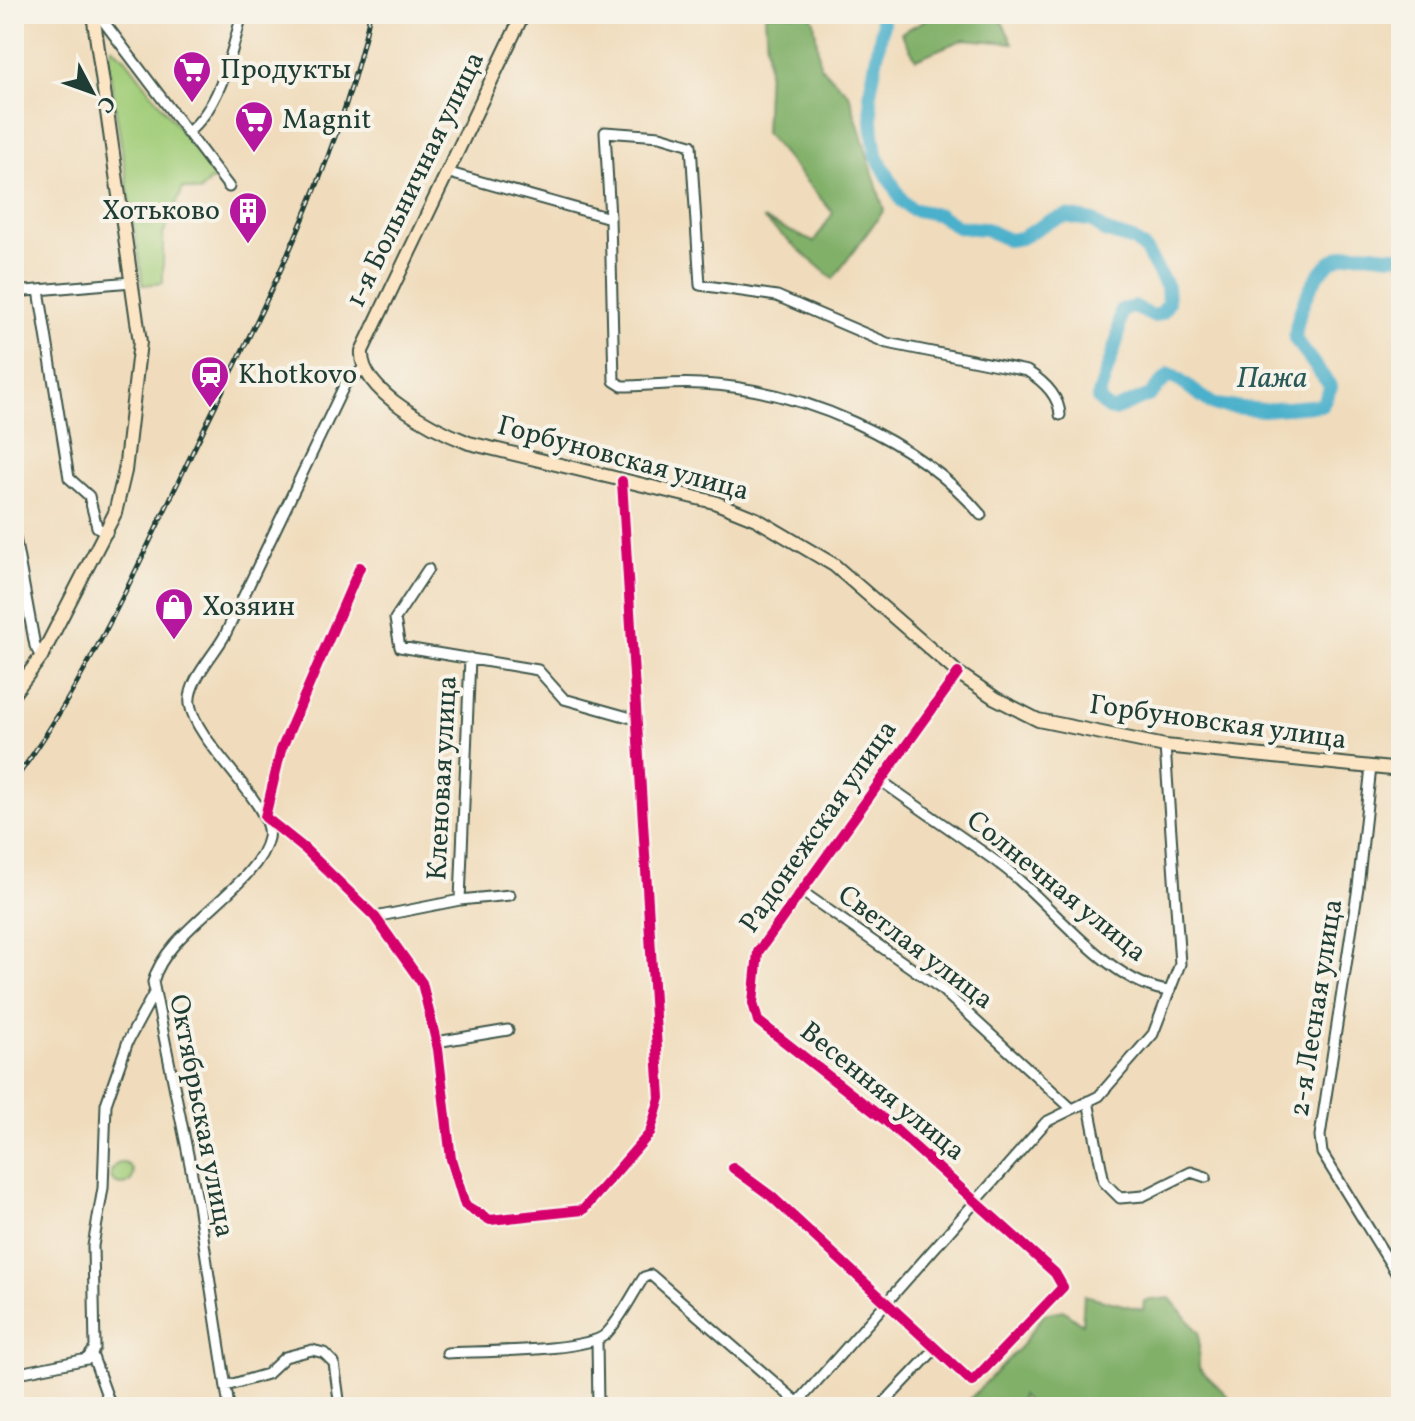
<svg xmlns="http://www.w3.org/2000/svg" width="1415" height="1421" font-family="Vollkorn,serif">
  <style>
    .green { fill: #a2cd79; stroke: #608556; stroke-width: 2 }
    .forest { fill: #81b069; stroke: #50764e; stroke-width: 2 }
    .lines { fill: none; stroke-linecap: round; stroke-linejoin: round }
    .river { stroke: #4cb0cb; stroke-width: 14 }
    .street-casing { stroke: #3e5548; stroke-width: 13 }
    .secondary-casing { stroke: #3e5548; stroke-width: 16 }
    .street { stroke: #fff; stroke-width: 9 }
    .secondary { stroke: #fce5c4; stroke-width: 12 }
    .rail-casing { stroke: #1f3d34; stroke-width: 5 }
    .rail { stroke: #f7f3e8; stroke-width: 2; stroke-dasharray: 6; stroke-linecap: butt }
    .cycleway-casing { stroke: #f7f3e8; stroke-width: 15 }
    .cycleway { stroke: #d6006c; stroke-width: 10 }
    .labels { text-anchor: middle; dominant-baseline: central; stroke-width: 8; stroke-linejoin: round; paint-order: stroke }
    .poi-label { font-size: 28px; fill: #1f3d34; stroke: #f7f3e8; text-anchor: start }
    .street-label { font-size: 28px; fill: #1f3d34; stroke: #f7f3e8 }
    .water-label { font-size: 30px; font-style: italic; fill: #2a5a5a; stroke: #f7f3e8 }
  </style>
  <rect width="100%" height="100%" fill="#f7f3e8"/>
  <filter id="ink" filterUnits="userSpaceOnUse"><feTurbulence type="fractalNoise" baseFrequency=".0125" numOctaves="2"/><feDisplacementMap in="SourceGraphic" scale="16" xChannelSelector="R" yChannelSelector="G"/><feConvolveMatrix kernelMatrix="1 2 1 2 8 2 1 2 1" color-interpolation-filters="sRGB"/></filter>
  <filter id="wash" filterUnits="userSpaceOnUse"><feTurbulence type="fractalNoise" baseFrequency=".006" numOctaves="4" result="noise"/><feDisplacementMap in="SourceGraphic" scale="32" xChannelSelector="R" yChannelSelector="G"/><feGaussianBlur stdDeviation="1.8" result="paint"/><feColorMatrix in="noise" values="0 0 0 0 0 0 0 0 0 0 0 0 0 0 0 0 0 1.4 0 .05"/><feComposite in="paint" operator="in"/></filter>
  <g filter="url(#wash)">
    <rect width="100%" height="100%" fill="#f0dcbc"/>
    <path class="green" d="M112,47L126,59L218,180L209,181L200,192L183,188L163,235V283L143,285L108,60Z
      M111 1174a11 11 0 1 1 22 0a11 11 0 1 1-22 0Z"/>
    <path class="forest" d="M765,14H810L814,21L820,66L849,94L884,210L833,279L763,219L814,242L833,213L765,133L768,68Z
      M936,14H998L1013,43L964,39L916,59L901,33Z
      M1084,1295L1143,1310L1144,1301L1170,1298L1199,1333V1368L1239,1407H1032L1021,1395L1020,1407H962L1021,1346L1044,1314L1063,1310L1082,1324Z"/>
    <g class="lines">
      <path class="river" d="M880,14L883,23L870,93L873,133L876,155L902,201L911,209L940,215L958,227L986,229L1008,240L1021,238L1048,222L1066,216L1093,221L1104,231L1133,240L1145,249L1167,287L1168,303L1162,313L1153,316L1134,307L1121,310L1118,337L1098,398L1108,409L1114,410L1150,395L1170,374L1214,405L1263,410L1322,405L1331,387L1295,339C1297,309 1317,259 1350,254C1366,251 1384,257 1401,256"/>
    </g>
  </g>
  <g filter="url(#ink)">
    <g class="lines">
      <defs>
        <path id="street" d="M98,14L229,187
          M187,133C221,106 231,54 242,14
          M446,172L610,218L614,381L622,386C648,386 675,382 701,384C800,389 917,438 981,515
          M610,218L605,132L660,136L691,145L700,285L777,296L887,343L1027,371C1043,381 1059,395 1060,415
          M39,290L69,478L89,496L97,527L107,533
          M14,292L132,282
          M14,532L35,646L41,657
          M360,567L281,750L265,817L305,849L375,917L422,983L438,1049L451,1159L465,1205L490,1220L583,1210L650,1133L660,1098L622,481
          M428,569L395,619L400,647L538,670L564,699L635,719
          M1371,767L1358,887L1320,1136L1322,1153L1401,1281
          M880,780C920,809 961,836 1001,865C1050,901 1108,985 1170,991
          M801,891L940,988L1072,1109
          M460,900L470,658
          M375,917L460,900L510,895
          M436,1042L508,1030
          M1088,1101L1104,1182L1120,1198L1143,1196L1191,1172L1206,1177
          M733,1168L771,1196L972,1382L1063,1287L1055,1273L886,1121L758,1021L753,1003L758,952L958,673
          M597,1340L598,1407
          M447,1353C476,1351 588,1352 606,1334C621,1319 632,1295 644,1277L651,1275L797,1402
          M92,1354L111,1407
          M14,1374L87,1359L95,1348L93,1246L103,1188L106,1104L128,1041L154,993
          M226,1386L267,1374L285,1357L312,1350L324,1353L334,1363L340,1407
          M229,1407L198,1204L153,982C166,929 258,886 268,838C275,805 196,744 190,704C187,682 215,654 225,635C266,551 305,467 345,384L363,369
          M794,1407L1046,1122L1099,1096L1153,1034L1180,964L1165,746
          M880,1407L936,1348"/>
        <path id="secondary" d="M523,14L362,351C359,392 436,430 469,443L714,502L756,519L834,565L958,673L995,698L1038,720L1165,746L1401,770
          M14,693L41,657L115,513L125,471L140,342L93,14"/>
      </defs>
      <use href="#street" class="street-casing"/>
      <use href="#secondary" class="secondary-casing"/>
      <use href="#street" class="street"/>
      <use href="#secondary" class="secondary"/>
      <defs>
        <path id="rail" d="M14,781C88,680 139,563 193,451C262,309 337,170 370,14"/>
      </defs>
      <use href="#rail" class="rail-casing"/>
      <use href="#rail" class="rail"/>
      <defs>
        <path id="cycleway" d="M360,567L281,750L265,817L305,849L375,917L422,983L438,1049L451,1159L465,1205L490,1220L583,1210L650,1133L660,1098L622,481
          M733,1168L771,1196L972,1382L1063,1287L1055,1273L886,1121L758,1021L753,1003L758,952L958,673"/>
      </defs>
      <use href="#cycleway" class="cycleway-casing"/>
      <use href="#cycleway" class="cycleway"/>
    </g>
  </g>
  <defs>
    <symbol id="supermarket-pin" viewBox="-11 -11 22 30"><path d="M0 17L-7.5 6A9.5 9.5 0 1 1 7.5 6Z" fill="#b5179e" stroke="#f7f3e8"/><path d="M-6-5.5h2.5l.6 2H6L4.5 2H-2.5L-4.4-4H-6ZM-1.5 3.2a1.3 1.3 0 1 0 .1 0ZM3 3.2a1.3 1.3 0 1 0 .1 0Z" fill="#fff"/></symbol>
    <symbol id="building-pin" viewBox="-11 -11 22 30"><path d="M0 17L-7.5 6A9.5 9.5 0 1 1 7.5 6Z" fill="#b5179e" stroke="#f7f3e8"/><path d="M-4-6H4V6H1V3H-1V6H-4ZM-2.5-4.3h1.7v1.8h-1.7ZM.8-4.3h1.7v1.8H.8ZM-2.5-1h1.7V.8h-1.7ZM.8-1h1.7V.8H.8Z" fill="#fff"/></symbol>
    <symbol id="station-pin" viewBox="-11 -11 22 30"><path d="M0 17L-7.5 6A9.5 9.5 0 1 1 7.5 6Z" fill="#b5179e" stroke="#f7f3e8"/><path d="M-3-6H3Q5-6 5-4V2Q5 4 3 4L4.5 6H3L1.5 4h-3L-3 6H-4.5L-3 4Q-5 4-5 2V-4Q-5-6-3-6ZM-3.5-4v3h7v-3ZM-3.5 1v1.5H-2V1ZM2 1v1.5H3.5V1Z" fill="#fff"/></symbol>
    <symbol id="shop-pin" viewBox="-11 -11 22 30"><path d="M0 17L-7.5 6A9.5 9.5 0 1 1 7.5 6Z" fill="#b5179e" stroke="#f7f3e8"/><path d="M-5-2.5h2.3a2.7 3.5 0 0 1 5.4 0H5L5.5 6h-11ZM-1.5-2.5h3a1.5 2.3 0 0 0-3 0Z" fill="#fff"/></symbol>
  </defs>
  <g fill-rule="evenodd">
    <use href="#supermarket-pin" x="170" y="48" width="44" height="60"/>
    <use href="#supermarket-pin" x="232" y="98" width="44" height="60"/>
    <use href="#building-pin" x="226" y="189" width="44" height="60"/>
    <use href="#station-pin" x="188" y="353" width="44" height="60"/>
    <use href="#shop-pin" x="152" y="585" width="44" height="60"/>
  </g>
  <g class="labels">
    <g class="poi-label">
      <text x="220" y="70">Продукты</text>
      <text x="282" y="120">Magnit</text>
      <text x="220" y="211" text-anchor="end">Хотьково</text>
      <text x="238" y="375">Khotkovo</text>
      <text x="202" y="607">Хозяин</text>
    </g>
    <g class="street-label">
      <text transform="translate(416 180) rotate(-64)">1-я Больничная улица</text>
      <text transform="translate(623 459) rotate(15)">Горбуновская улица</text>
      <text transform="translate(1218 723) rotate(8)">Горбуновская улица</text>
      <text transform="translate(443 778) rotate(-87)">Кленовая улица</text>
      <text transform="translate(819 827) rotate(-55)">Радонежская улица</text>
      <text transform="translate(1056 887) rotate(39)">Солнечная улица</text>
      <text transform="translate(915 948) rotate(37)">Светлая улица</text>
      <text transform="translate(1317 1008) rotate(-81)">2-я Лесная улица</text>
      <text transform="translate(882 1092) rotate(39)">Весенняя улица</text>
      <text transform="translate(201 1116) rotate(79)">Октябрьская улица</text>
    </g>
    <g class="water-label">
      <text x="1272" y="379">Пажа</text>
    </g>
  </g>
  <rect width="1415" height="1421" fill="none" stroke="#f7f3e8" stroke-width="48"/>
  <g transform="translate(92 92) rotate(131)" stroke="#f7f3e8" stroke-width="6" paint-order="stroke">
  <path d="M0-6L14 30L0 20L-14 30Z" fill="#1f3d34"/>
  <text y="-12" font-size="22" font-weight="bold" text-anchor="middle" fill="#1f3d34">С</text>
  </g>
</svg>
